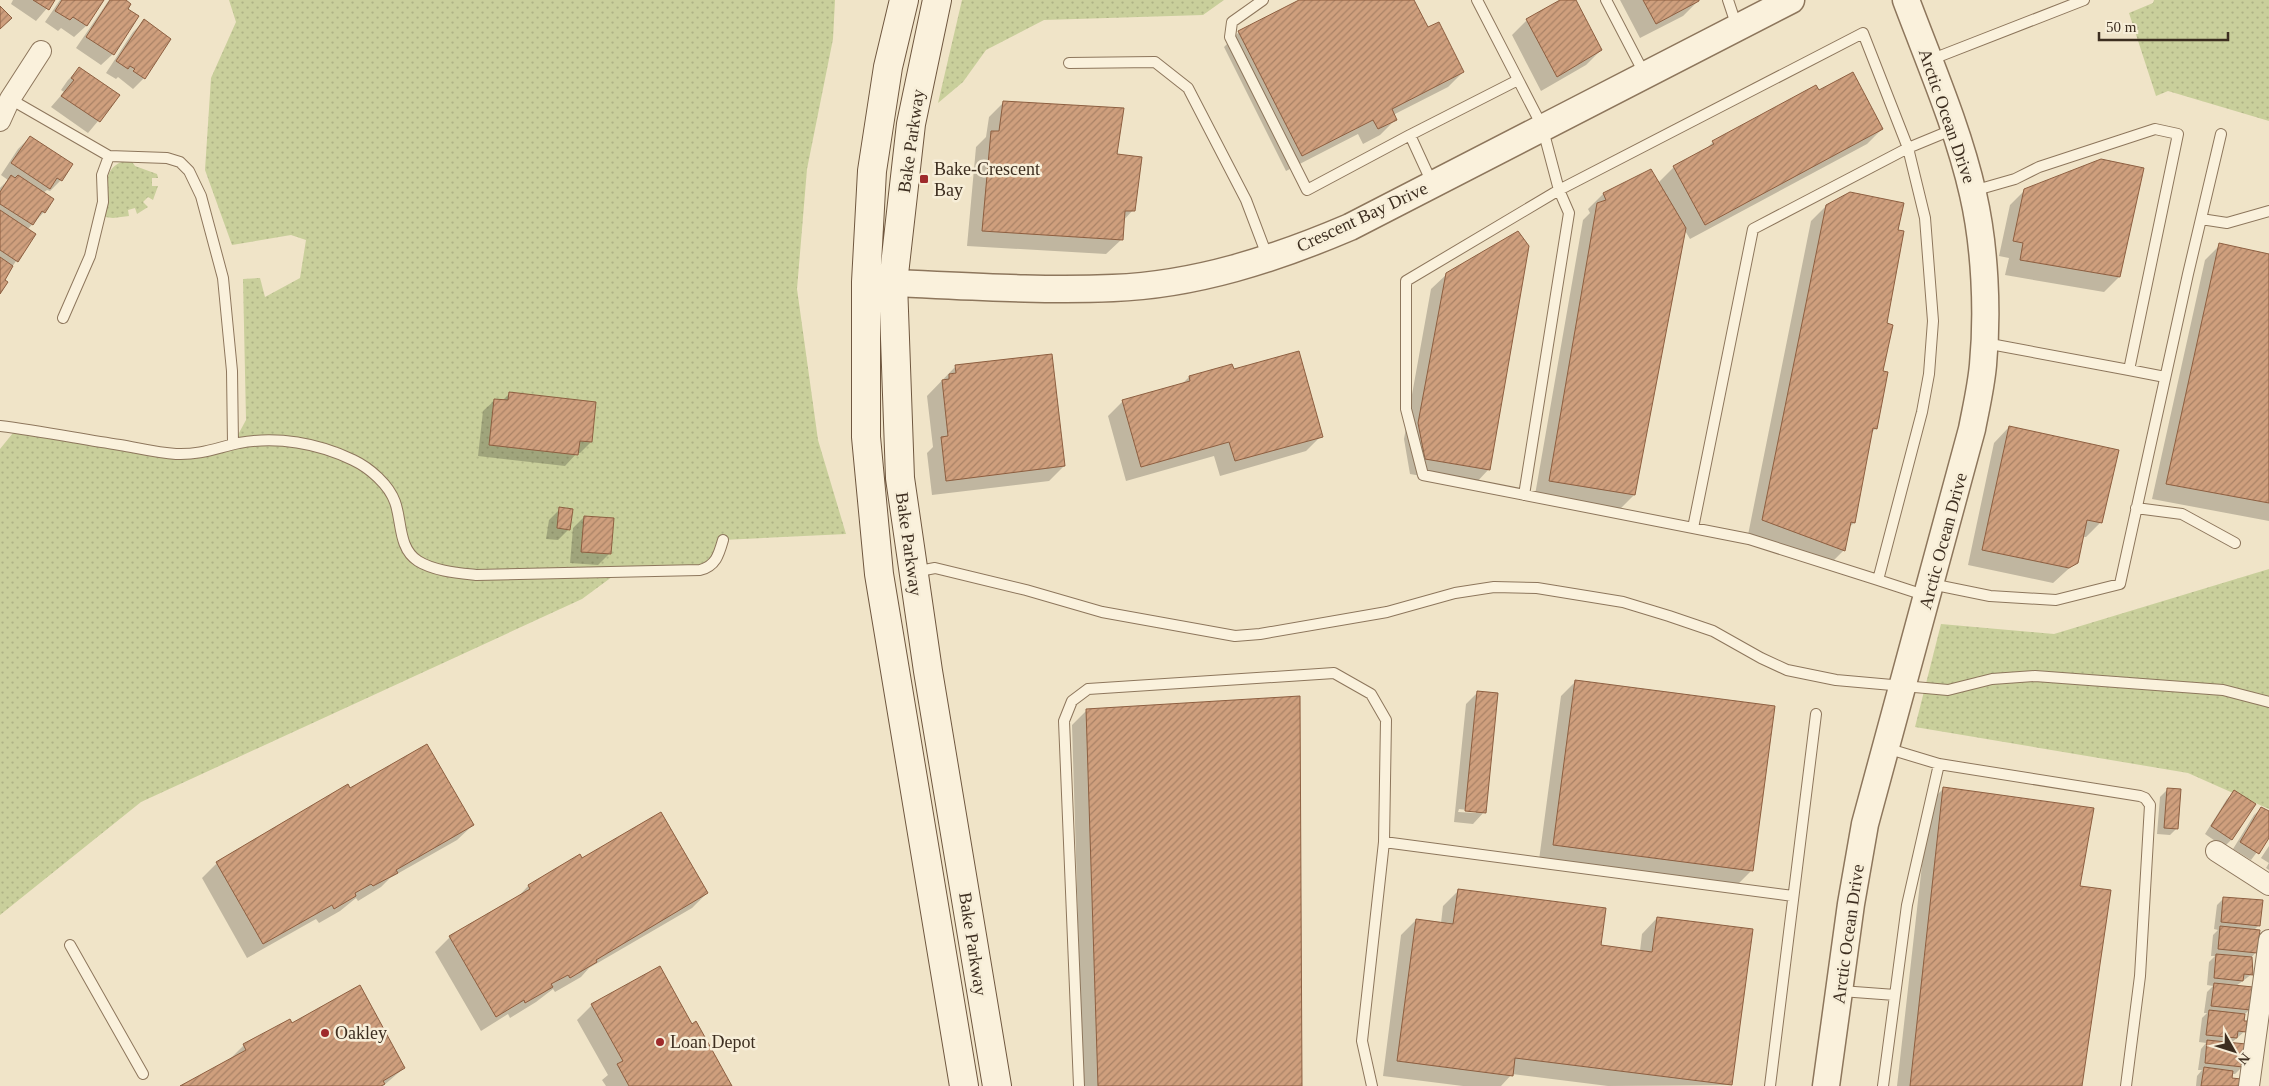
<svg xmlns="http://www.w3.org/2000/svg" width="2269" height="1086" font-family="'Times New Roman',serif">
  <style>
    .grass { fill: url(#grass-dots) }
    .shadow { fill: #0003; fill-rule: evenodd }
    .building { fill: url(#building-hatch); stroke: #8d5f41 }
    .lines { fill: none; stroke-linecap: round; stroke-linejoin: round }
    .service-casing { stroke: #8d765c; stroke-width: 12 }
    .minor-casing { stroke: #8d765c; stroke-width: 22 }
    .tertiary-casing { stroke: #8d765c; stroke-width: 29 }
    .secondary-casing { stroke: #6f573f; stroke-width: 30 }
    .service { stroke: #faf1dc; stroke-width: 10 }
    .minor { stroke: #faf1dc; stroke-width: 20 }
    .tertiary { stroke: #faf1dc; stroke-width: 26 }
    .secondary { stroke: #faf1dc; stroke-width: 28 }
    .poi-dot { fill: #9e2a2b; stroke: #f7eed8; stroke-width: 2 }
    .labels { text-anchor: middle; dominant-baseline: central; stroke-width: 5; stroke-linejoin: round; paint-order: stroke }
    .street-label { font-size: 18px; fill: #3d2e20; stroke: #f7eed8 }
    .poi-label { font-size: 18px; fill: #3d2e20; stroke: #f7eed8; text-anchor: start }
  </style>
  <defs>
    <pattern id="grass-dots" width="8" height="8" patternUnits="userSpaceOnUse" patternTransform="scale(1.25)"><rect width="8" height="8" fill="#c9cf9b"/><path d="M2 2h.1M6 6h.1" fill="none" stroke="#aeb285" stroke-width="1.8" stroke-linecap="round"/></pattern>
    <pattern id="building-hatch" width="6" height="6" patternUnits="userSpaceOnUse" patternTransform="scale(1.25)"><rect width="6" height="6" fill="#cf9f7d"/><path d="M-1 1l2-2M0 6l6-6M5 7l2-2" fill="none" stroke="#a98266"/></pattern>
  </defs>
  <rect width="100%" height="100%" fill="#f0e4c8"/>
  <path class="grass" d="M229,0H835L833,39L807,169L797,289L818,440L846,534L723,540L715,562L700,570L620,571L582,599L141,802L0,915V449L17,428L173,454L233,444L246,420L243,279L260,278L265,297L300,278L306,240L291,235L232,245L205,170L211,78L236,22Z
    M962,0H1224L1203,15L1044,20L986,50L963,82L938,103Z
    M2154,0H2269V121L2168,91L2156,96L2129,13L2153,3Z
    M131,160L135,166L157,174L158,178H152V186H158L153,200L148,197L143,202L148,207L137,214L135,208L128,210L129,216L113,218L105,217C110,193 97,164 131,160Z
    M2269,569V809L2188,773L1915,727L1941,624L2054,634Z"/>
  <path class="shadow" d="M13,0H54L36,21L11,4Z
    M60,0H102L86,26L74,37L61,28L58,31L45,22Z
    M109,0H124L113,54L101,65L76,48Z
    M1302,0H1413L1427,29L1463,72L1448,87L1393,115L1395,120L1380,135L1363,144L1358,134L1286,171L1224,47L1239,32Z
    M1563,0H1574L1601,50L1586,65L1541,91L1512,35L1527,20Z
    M1620,0H1697L1698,1L1683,16L1640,38Z
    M144,21V78L133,89L118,77L116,79L106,73L133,32Z
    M79,69L119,96L88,133L51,107L64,92L61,90L68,80Z
    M1818,92L1882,129L1867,144L1690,239L1684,229L1634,495L1619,510L1535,495L1583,220L1590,213L1588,209L1603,194L1651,171L1658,183L1674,167L1704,151L1713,142Z
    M1004,102L1115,155L1133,210L1123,221L1122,239L1106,254L967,246L976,147L986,137L989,117Z
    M30,137L61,180L50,191L47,190L43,193L52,199L44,212L27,230L34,235L3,280L0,292V188L8,180L1,175L18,149Z
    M2025,190L2119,277L2104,292L2005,275L2009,258L1999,256L2010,205Z
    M1826,206L1897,231L1885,324L1876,428L1871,433L1854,523L1848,528L1844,550L1829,565L1748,535L1811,221Z
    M2220,245L2269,255V521L2152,499L2205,260Z
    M1447,274L1489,469L1474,485L1410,474L1404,439L1431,289Z
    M956,366L1064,466L1049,481L932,495L927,453L933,447L927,396Z
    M1233,371L1321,436L1306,451L1220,476L1214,456L1126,481L1108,416L1123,401L1182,384L1189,377Z
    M510,393L591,442L580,453H577L565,466L478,456L483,411L495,400L502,401Z
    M2009,427L2101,522L2086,537H2082L2076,562L2053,583L1968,565L1994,443Z
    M560,509L569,529L558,540L546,539L549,520Z
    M584,517L609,554L598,565L570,563L573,528Z
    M1576,681L1751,871L1736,886L1539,860L1561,696Z
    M1478,692L1484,812L1473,824L1454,822L1466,704ZM1459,809L1476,811V813L1458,812Z
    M1087,710L1301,1086H1083L1072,725Z
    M1944,788L2078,887L2081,1086H1897L1929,803Z
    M2168,789L2177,828L2170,835L2157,834L2160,797Z
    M2234,792L2232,839L2224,847L2205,834L2227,799Z
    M2262,808L2269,813V836L2251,860L2233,849L2254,815Z
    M473,825L457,840L390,878L381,887L358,901L356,898L340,911L319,923L316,919L247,958L202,878L217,863Z
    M2269,846V870L2266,868L2269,863L2261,858Z
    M580,856L582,860L707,893L692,908L589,968L581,977L555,992L553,989L536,1002L510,1018L508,1014L481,1031L435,952L450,937L518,897L528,886Z
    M1458,891L1599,946L1640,951L1642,934L1657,918L1731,1085L1608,1086L1512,1074L1501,1086H1463L1383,1076L1401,935L1416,920L1441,923L1443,906Z
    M2224,898L2259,925L2253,931L2256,952L2251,958L2252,974L2236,986L2249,1010L2244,1015L2245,1031L2230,1044L2242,1067L2235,1074H2231V1079L2239,1086H2196L2197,1076L2202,1070H2198L2201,1049L2206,1043L2199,1042L2202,1018L2207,1013H2204L2207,992L2213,986L2207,985L2209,962L2215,956H2211L2213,935L2218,930L2214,929L2217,905Z
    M592,1005L692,1025L731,1086H606L602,1080L608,1075L577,1020Z
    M292,1024L404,1068L383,1086H183L229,1060L244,1045Z"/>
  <path class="building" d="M33,0H55L49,10Z
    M62,0H104L87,26L73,17L70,20L55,11Z
    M110,0H126L131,4L128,9L139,16L114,55L86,37Z
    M1299,0H1414L1428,27L1439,22L1464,72L1392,109L1397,120L1378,129L1373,120L1302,156L1238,31Z
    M1560,0H1576L1602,50L1557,77L1526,19Z
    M1643,0H1699V1L1656,24Z
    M0,6L12,18L0,29Z
    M144,19L171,39L145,79L133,71L135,69L130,66L128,69L116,61Z
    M79,67L120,95L100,122L61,96L74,80L71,78Z
    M1853,72L1883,129L1705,225L1673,166L1714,144L1712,141L1816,85L1819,90Z
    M1003,101L1124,108L1117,154L1142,157L1135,211H1125L1123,240L982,231L991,131H999Z
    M30,136L73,164L62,181L57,178L50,189L11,163Z
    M2101,159L2144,168L2120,277L2020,260L2023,243L2013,241L2024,189Z
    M1651,169L1686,228L1635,495L1549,481L1597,203L1606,200L1603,193Z
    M11,175L15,178L18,175L54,199L45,213L42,211L33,225L0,204V192Z
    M1850,192L1904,203L1898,230L1904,231L1887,323L1893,325L1883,371L1888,372L1877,429L1873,428L1855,523L1851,522L1845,551L1762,520L1826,205Z
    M0,210L36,234L18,262L0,250Z
    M1518,231L1529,246L1490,470L1425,459L1418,423L1446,273Z
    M2219,243L2269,254V503L2166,484Z
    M0,257L13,266L5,280L8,282L0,294Z
    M1299,351L1323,437L1235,461L1229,442L1141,467L1122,400L1190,381L1189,376L1232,364L1234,369Z
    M1052,354L1065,466L946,481L941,437L948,436L942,380L949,379V374L956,373L955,365Z
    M509,392L596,402L592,442L580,441L578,455L489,445L494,399L508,400Z
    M2009,426L2119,450L2102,523L2087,520L2078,563L2069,568L1982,550Z
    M559,507L573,509L570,530L557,528Z
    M584,516L614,518L611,554L581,552Z
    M1575,680L1775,706L1753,871L1553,845Z
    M1477,691L1498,693L1486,813L1465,811Z
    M1300,696L1302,1086H1098L1086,709Z
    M427,744L474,825L396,870L398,873L373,886L371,884L355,893L356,896L334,909L332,905L263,944L216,862L348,784L350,788Z
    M1943,787L2094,808L2080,886L2111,890L2082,1086H1910Z
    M2167,788L2181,789L2178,829L2164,828Z
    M2234,790L2256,804L2232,840L2211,826Z
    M2261,807L2269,811V838L2259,854L2240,842Z
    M661,812L708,893L596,960L597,962L570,978L568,975L551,984L553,987L525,1003L524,1000L496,1017L449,936L530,889L528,885L580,854L582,858Z
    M1458,889L1606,908L1601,945L1652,952L1657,917L1753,929L1732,1085L1515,1058L1513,1076L1397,1061L1416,919L1453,924Z
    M2223,897L2263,900L2260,926L2221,922Z
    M2220,926L2260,930L2257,953L2218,949Z
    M2216,954L2252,957L2253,975L2244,974L2243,981L2214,978Z
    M660,966L692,1024L696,1021L732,1086H629L617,1064L623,1061L591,1004Z
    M2214,983L2253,987L2251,1010L2211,1006Z
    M360,985L405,1068L383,1081L385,1084L381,1086H180L246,1050L243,1044L290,1019L292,1023Z
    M2209,1010L2245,1014L2244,1021H2247L2246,1032L2238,1031L2237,1038L2206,1035Z
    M2207,1040L2246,1044L2243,1067L2205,1063Z
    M2204,1067L2233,1071L2232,1078L2241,1079L2240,1086H2201Z"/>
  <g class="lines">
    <defs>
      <path id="service" d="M1263,0L1232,22L1230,37L1307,190L1410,135
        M1477,0L1542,126L1559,190L1569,213L1524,495
        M1606,0L1645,75
        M1728,0L1737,27
        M1863,33L1908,148L1925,218L1933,321L1929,374L1922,412L1878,580L1749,539L1423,475L1406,409V281L1559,190Z
        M1930,60L2084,0
        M1069,63L1155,62L1188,88L1246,200L1268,258
        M10,99L109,156L167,158L180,162L189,171L201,196L223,278L232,371L233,444
        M1432,183L1410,135L1518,80
        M1973,191L2015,179L2039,167L2155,129L2178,134L2129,370L1985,343
        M2201,219L2227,223L2269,211
        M63,318L90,256L103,202L102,175L109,156
        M2129,370L2165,377
        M0,426C40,431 80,439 120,445C138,448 157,453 176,454C201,455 216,448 239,443C277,436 318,443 353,460C370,468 389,485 395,502C402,521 398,548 418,561C434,571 458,573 476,575L700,570C716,566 719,554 723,540
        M2136,508L2182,514L2235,543
        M1693,528L1753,229L1908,148L1954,129
        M914,572L935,568L1026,590L1102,612L1235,636L1260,634L1387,612L1455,593L1494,587L1537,588L1623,602L1669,616L1713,631L1761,658L1787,670L1836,680L1948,690L1992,679L2035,676L2223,690L2269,702
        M1878,580L1927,596
        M1931,584L1990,596L2056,600L2120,584L2188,274L2221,134
        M1886,748L1939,764L2140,796L2145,798L2150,805L2140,976L2126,1086
        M1384,842L1793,896
        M70,945L143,1074
        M1841,991L1895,995
        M1079,1086L1064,721L1072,701L1088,689L1334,673L1371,694L1386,720L1384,842L1362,1041L1372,1086
        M1770,1086L1816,714
        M1883,1086L1907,905L1939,764"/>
      <path id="minor" d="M0,121L10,99L41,51
        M2216,851L2269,885
        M2249,1086L2269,940"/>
      <path id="tertiary" d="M893,283C966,286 1040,291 1113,288C1195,285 1275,259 1350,227L1791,0
        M1826,1086L1851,904L1865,824L1972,429C1976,408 1981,387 1983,365C1988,312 1985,246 1973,194C1958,128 1930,64 1906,0"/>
      <path id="secondary" d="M904,0L888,67L872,171L866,282V437L879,574L964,1086
        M937,0L911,124L893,283L900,478L928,671L997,1086"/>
    </defs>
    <use href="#service" class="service-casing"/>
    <use href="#minor" class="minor-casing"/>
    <use href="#tertiary" class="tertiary-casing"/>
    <use href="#secondary" class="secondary-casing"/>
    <use href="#service" class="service"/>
    <use href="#minor" class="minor"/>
    <use href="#tertiary" class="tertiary"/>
    <use href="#secondary" class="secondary"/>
  </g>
  <g class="poi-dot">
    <rect x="919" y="174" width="10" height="10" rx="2.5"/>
    <circle cx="325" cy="1033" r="5"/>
    <circle cx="660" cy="1042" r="5"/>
  </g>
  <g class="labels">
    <g class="street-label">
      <text transform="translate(1947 116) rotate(71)">Arctic Ocean Drive</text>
      <text transform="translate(911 141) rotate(-82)">Bake Parkway</text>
      <text transform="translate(1362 217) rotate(-25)">Crescent Bay Drive</text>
      <text transform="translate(1943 541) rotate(-75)">Arctic Ocean Drive</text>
      <text transform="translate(909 544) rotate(82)">Bake Parkway</text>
      <text transform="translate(1848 934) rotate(-82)">Arctic Ocean Drive</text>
      <text transform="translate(973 944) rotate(81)">Bake Parkway</text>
    </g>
    <g class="poi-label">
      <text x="934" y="169">Bake-Crescent<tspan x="934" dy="21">Bay</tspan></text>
      <text x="335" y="1033">Oakley</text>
      <text x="670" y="1042">Loan Depot</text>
    </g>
  </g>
  <g transform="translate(2234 1051) rotate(129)" stroke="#f7eed8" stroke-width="4" paint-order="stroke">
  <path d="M0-4L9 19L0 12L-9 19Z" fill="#3d2e20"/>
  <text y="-8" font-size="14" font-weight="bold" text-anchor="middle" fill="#3d2e20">N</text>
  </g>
  <path d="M2099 32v8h129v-8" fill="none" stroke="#3d2e20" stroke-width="2.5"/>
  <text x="2106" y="32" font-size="15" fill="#3d2e20" stroke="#f7eed8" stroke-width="4" paint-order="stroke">50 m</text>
</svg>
